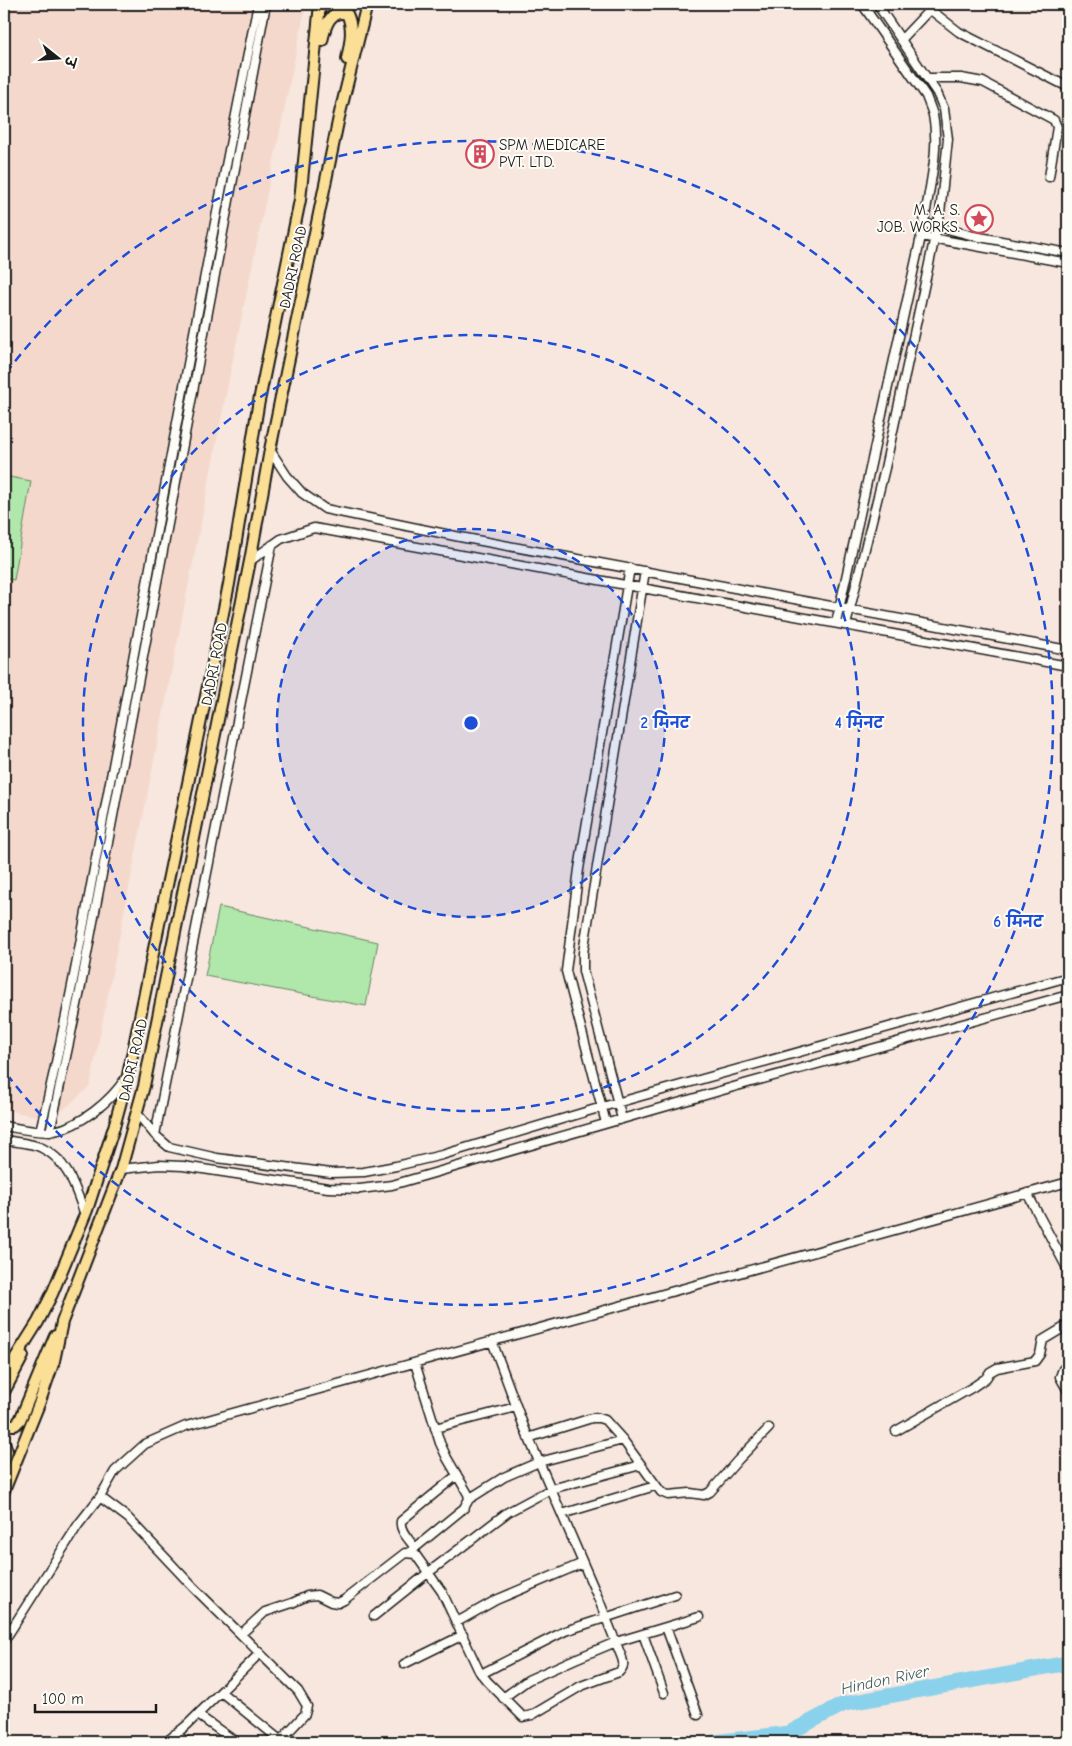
<svg xmlns="http://www.w3.org/2000/svg" width="1072" height="1746" font-family="'Comic Neue','Playpen Sans Deva',sans-serif">
  <style>
    .built { fill: #f4d8cc }
    .green { fill: #b0e7aa; stroke: #668263 }
    .lines { fill: none; stroke-linecap: round; stroke-linejoin: round }
    .river { stroke: #8ad1eb; stroke-width: 15 }
    .minor-casing { stroke: #1c1c1c; stroke-width: 11 }
    .major-casing { stroke: #1c1c1c; stroke-width: 14 }
    .minor { stroke: #fdfcf7; stroke-width: 8 }
    .major { stroke: #fbdf96; stroke-width: 10 }
    .ring { fill: none; stroke: #1d4ed8; stroke-width: 2.5; stroke-dasharray: 9 6 }
    .labels { text-anchor: middle; dominant-baseline: central; stroke-width: 4; stroke-linejoin: round; paint-order: stroke }
    .poi-label { font-size: 15px; fill: #1c1c1c; stroke: #fdfcf7; text-anchor: start }
    .street-label { font-size: 15px; fill: #1c1c1c; stroke: #fdfcf7 }
    .water-label { font-size: 16px; font-style: italic; fill: #425b64; stroke: #fdfcf7 }
    .centre { fill: #1d4ed8; stroke: #fdfcf7; stroke-width: 2.5 }
    .ring-label { font-size: 15px; text-anchor: middle; font-weight: bold; fill: #1d4ed8; stroke: #fdfcf7; stroke-width: 4; stroke-linejoin: round; paint-order: stroke }
  </style>
  <rect width="100%" height="100%" fill="#f8e7de"/>
  <filter id="ink" filterUnits="userSpaceOnUse"><feTurbulence type="fractalNoise" baseFrequency=".02" numOctaves="2"/><feDisplacementMap in="SourceGraphic" scale="10" xChannelSelector="R" yChannelSelector="G"/><feConvolveMatrix kernelMatrix="1 2 1 2 8 2 1 2 1" color-interpolation-filters="sRGB"/></filter>
  <g filter="url(#ink)">
    <path class="built" d="M4,4H306L230,374L90,1086L53,1119L4,1110Z"/>
    <path class="green" d="M4,476L31,481L14,580L4,578Z
      M219,907L378,942L366,1006L205,976Z"/>
    <g class="lines">
      <path class="river" d="M714,1742L789,1733L844,1704L1068,1663"/>
      <defs>
        <path id="minor" d="M923,4L959,32L1068,87
          M901,40L935,4
          M927,78H961L983,82L1054,120L1057,127L1049,177
          M924,223L974,236L1068,253
          M921,236L1068,263
          M270,450L287,476L302,493L325,509L460,537L1068,650
          M250,561L281,539L314,528L1068,666
          M836,623L924,223C929,188 940,150 933,115C931,108 928,102 926,96L862,4
          M846,625L885,468L940,213L948,139L944,109L937,93L877,4
          M136,1112L155,1135L169,1147L217,1158L331,1173L364,1172L396,1166L442,1155L602,1107L1068,977
          M622,1119L583,971V953L645,571
          M606,1123L566,971L579,869L630,568
          M4,1126C17,1128 42,1134 54,1131C80,1126 111,1101 125,1079
          M40,1131C73,998 94,863 120,729C165,487 209,245 258,4
          M50,1132L80,991L266,4
          M155,1135L272,545
          M4,1140C14,1142 33,1143 42,1148C68,1160 76,1190 85,1215
          M121,1169L159,1165L183,1166L328,1188L360,1189L392,1185L737,1086L1068,995
          M1027,1193L1068,1270
          M1068,1366L1063,1369L1060,1377L1068,1391
          M435,1428L516,1407
          M896,1431L973,1387L986,1378L990,1372L997,1368L1035,1361L1040,1354L1043,1340L1068,1325
          M528,1438L592,1418H599L605,1420L623,1440L661,1492L668,1495L690,1493L704,1495L710,1492L738,1460L769,1428
          M100,1497L128,1518L193,1587L298,1691L307,1706L305,1714L279,1742
          M469,1499L504,1477L539,1462L623,1440
          M562,1514L655,1486
          M415,1548C410,1540 399,1531 401,1521L457,1475
          M410,1552L464,1508L469,1499L468,1494L447,1458L440,1443L415,1363
          M374,1616L429,1572L508,1512L551,1489L641,1465
          M457,1622L496,1600L583,1563
          M666,1627L698,1715
          M241,1634L265,1612L292,1603L307,1596L317,1595L331,1602L338,1603L344,1600L405,1553L415,1554L442,1592L479,1671L487,1681L523,1717L532,1715L581,1686L619,1672C624,1667 624,1664 622,1658L599,1600L524,1427L492,1341
          M643,1634L664,1693
          M4,1641L78,1525L100,1497L115,1471L145,1444L186,1426L1068,1182
          M404,1664L463,1635
          M481,1674L565,1631L675,1595
          M221,1692L280,1740
          M503,1698L528,1680L575,1659L616,1642L699,1617
          M198,1715L236,1742
          M175,1734L187,1742
          M166,1742L187,1725L260,1653"/>
        <path id="major" d="M322,41C325,27 330,8 347,14C354,28 350,44 347,59
          M4,1376L38,1322L52,1294L87,1210L114,1127L128,1075L229,584L258,406L300,200L320,4
          M4,1392L23,1356
          M4,1425H15L20,1420L55,1336
          M4,1442L7,1451L4,1463
          M4,1491L39,1404L54,1361L62,1322L121,1169L144,1086L250,561L270,450L339,117L367,4"/>
      </defs>
      <use href="#minor" class="minor-casing"/>
      <use href="#major" class="major-casing"/>
      <use href="#minor" class="minor"/>
      <use href="#major" class="major"/>
    </g>
  </g>
  <circle cx="471" cy="723" r="194" fill="#1d4ed8" fill-opacity=".12"/>
  <g class="ring">
    <circle cx="471" cy="723" r="194"/>
    <circle cx="471" cy="723" r="388"/>
    <path d="M6 373A582 582 0 1 1 6 1073"/>
  </g>
  <defs>
    <symbol id="building-ring" viewBox="-11 -11 22 22"><circle r="9.5" fill="#fdfcf7" stroke="#d1495b" stroke-width="1.5"/><path d="M-4-6H4V6H1V3H-1V6H-4ZM-2.5-4.3h1.7v1.8h-1.7ZM.8-4.3h1.7v1.8H.8ZM-2.5-1h1.7V.8h-1.7ZM.8-1h1.7V.8H.8Z" fill="#d1495b"/></symbol>
    <symbol id="sight-ring" viewBox="-11 -11 22 22"><circle r="9.5" fill="#fdfcf7" stroke="#d1495b" stroke-width="1.5"/><path d="M0-6L1.8-2.2L6-1.7L2.9 1.2L3.7 5.4L0 3.3L-3.7 5.4L-2.9 1.2L-6-1.7L-1.8-2.2Z" fill="#d1495b"/></symbol>
  </defs>
  <g fill-rule="evenodd">
    <use href="#building-ring" x="464" y="138" width="32" height="32"/>
    <use href="#sight-ring" x="963" y="203" width="32" height="32"/>
  </g>
  <g class="labels">
    <g class="poi-label">
      <text x="499" y="145">SPM MEDICARE<tspan x="499" dy="17">PVT. LTD.</tspan></text>
      <text x="960" y="210" text-anchor="end">M. A. S.<tspan x="960" dy="17">JOB. WORKS.</tspan></text>
    </g>
    <g class="street-label">
      <text transform="translate(293 267) rotate(-78)">DADRI ROAD</text>
      <text transform="translate(214 664) rotate(-79)">DADRI ROAD</text>
      <text transform="translate(133 1060) rotate(-77)">DADRI ROAD</text>
    </g>
    <g class="water-label">
      <text transform="translate(885 1680) rotate(-12)">Hindon River</text>
    </g>
  </g>
  <circle cx="471" cy="723" r="8" class="centre"/>
  <g class="ring-label">
    <text x="665" y="728">2 मिनट</text>
    <text x="859" y="728">4 मिनट</text>
    <text x="1018" y="927">6 मिनट</text>
  </g>
  <rect width="1072" height="1746" fill="none" stroke="#fdfcf7" stroke-width="20"/>
  <rect x="10" y="10" width="1052" height="1726" fill="none" stroke="#1c1c1c" stroke-width="2" filter="url(#ink)"/>
  <g transform="translate(58 58) rotate(107)" stroke="#fdfcf7" stroke-width="4" paint-order="stroke">
  <path d="M0-4L9 19L0 12L-9 19Z" fill="#1c1c1c"/>
  <text y="-8" font-size="14" font-weight="bold" text-anchor="middle" fill="#1c1c1c">उ</text>
  </g>
  <path d="M35 1704v8h121v-8" fill="none" stroke="#1c1c1c" stroke-width="2.5"/>
  <text x="42" y="1704" font-size="15" fill="#1c1c1c" stroke="#fdfcf7" stroke-width="4" paint-order="stroke">100 m</text>
</svg>
